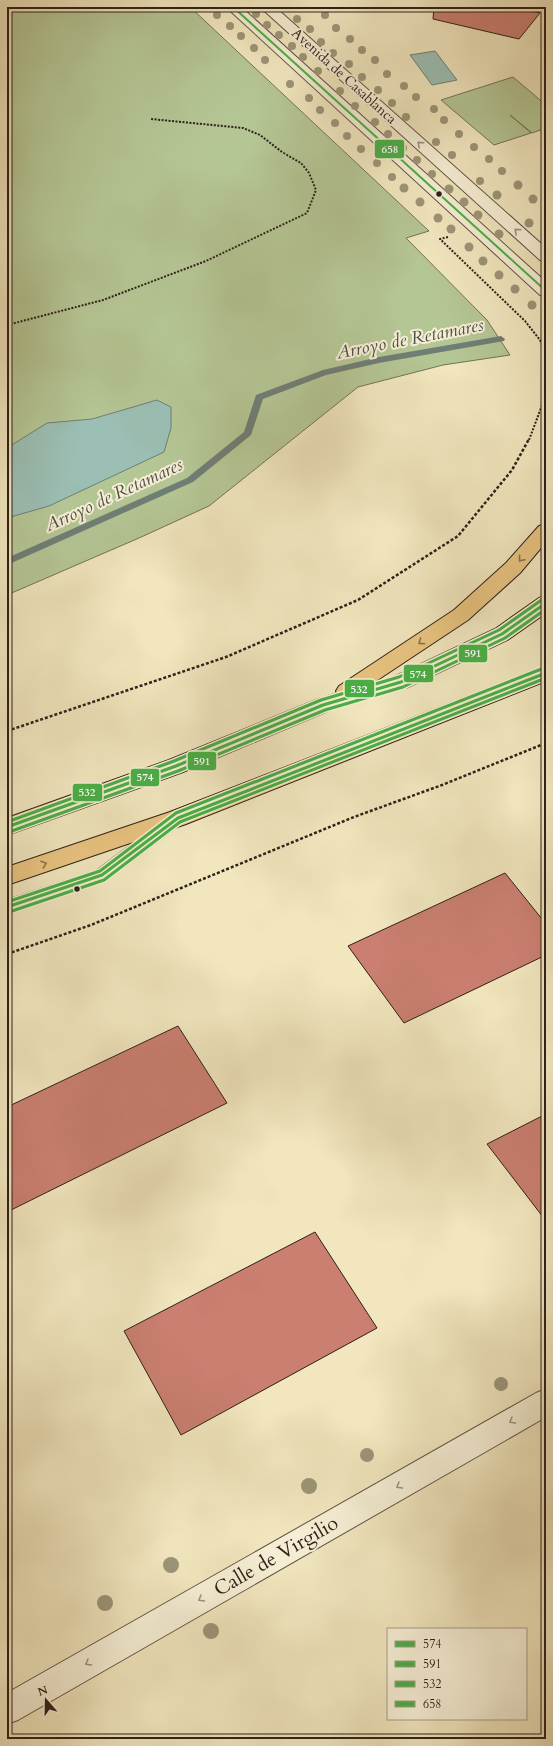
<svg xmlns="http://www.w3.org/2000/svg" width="553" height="1746" font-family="Cardo,serif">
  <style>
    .green { fill: #b5c695; stroke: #727358 }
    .water { fill: #9bbfb4; stroke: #6f7f76 }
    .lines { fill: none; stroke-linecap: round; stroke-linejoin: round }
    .stream { fill: #6f7f76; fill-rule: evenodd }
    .building { fill: #ca7f71; stroke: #2e201a }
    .lane-casing { stroke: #5f5243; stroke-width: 2 }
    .street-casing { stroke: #5f5243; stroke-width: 2 }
    .highway-casing { stroke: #2e201a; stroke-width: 2 }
    .path-far1 { stroke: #2e201a; stroke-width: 2; stroke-dasharray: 2 1.5; stroke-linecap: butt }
    .path { stroke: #2e201a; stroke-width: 2.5; stroke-dasharray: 3 2; stroke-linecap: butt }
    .lane { fill: #f6efd5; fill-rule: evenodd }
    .street { fill: #f6efd5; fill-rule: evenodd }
    .highway { fill: #e8c37f; fill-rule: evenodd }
    .bus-1-casing { stroke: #f6efd5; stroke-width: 6 }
    .bus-2-casing { stroke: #f6efd5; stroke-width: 6 }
    .bus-3-casing { stroke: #f6efd5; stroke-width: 6 }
    .bus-4-casing { stroke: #f6efd5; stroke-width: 4 }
    .bus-1 { stroke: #49af45; stroke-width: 3 }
    .bus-2 { stroke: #49af45; stroke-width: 3 }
    .bus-3 { stroke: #49af45; stroke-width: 3 }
    .bus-4 { stroke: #49af45; stroke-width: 2 }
    .tree { fill: #9c9578 }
    .oneway { stroke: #9c9281 }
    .oneway2 { stroke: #8b724c }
    .bus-dot { fill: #2e201a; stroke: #f6efd5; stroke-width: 1.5 }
    .labels { text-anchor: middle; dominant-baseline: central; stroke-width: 4; stroke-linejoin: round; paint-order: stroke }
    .far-street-label { font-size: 14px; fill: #2e201a; stroke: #f6efd5 }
    .water-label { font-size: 18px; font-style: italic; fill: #4f5048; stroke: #f6efd5 }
    .near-street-label { font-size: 20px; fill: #2e201a; stroke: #f6efd5 }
    .line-badge { stroke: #f6efd5; stroke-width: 1.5 }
    .badge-label { font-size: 11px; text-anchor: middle; font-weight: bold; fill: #fff }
  </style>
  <rect width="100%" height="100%" fill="#f1e6be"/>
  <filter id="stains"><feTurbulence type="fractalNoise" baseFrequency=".005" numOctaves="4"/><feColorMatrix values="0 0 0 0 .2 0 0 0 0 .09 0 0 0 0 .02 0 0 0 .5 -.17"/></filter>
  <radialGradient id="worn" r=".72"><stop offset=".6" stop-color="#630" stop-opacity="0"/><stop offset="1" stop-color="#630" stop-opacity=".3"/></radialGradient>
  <path class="green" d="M7,7H190L429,231L406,238L487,320L510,355L443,365L358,387L209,506L139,538L7,595Z
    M513,77L546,105V128L532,133L510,115L531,133L494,145L441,100Z"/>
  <path class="water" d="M435,51L457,80L432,85L410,55Z
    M157,400L171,407V428L164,452L49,506L7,518V448L47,423L92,419Z"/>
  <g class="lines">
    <path class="stream" d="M501,336L505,339L504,341L379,363L326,375L263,399L251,435L193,482L7,565V558L187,478L244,432L256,395L323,370L379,357Z"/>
  </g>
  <path class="building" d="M434,7H512L540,13L519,39L433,19Z
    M505,873L546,924V955L404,1023L348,946Z
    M178,1026L227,1103L7,1212V1107Z
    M546,1114V1221L487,1144Z
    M315,1232L377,1328L181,1435L124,1331Z"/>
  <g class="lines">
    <defs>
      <path id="lane" d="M172,816L178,818L180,822L178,826L108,879L7,913V900L96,871L166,818Z"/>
      <path id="street" d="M226,7H241L546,282V296L540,295Z
        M260,7H275L546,248V262L540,260Z
        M546,1389V1417L18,1720L7,1724V1693L536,1393Z"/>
      <path id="highway" d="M546,524V542L520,573L468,620L373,683L394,677L495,629L539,598L546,596V613L509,639L408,687L330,710L183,772L7,835V818L169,760L316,700L337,693L336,691L339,686L454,610L506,563L539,526Z
        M546,666V681L186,824L7,885V867L170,812Z"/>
    </defs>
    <use href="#lane" class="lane-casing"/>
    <use href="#street" class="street-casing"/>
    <use href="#highway" class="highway-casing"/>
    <path class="path-far1" d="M448,237L440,239L525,321L540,340L546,354
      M7,325L103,300L206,261L307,213L316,190L309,173L301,163L282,152L260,135L243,128L151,119
      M529,440L544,400L546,386"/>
    <path class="path" d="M7,731L226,657L358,600L458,536L512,470L529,439
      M7,954L91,925L354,817L442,785L546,743"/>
    <use href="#lane" class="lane"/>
    <use href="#street" class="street"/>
    <use href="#highway" class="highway"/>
    <defs>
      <path id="bus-1" d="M7,827L176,766L323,705L401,682L502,634L546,603
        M7,907L102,875L178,818L546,673"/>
      <path id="bus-2" d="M9,832L178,771L325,710L403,687L505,638L546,609
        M9,912L104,880L180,822L546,678"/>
      <path id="bus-3" d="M7,822L174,761L321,700L399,677L499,630L543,599
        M7,902L100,871L176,813L544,668"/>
      <path id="bus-4" d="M233,7L546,291"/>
    </defs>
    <use href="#bus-1" class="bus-1-casing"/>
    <use href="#bus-2" class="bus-2-casing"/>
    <use href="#bus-3" class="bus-3-casing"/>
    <use href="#bus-4" class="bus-4-casing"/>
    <use href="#bus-1" class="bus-1"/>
    <use href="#bus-2" class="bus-2"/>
    <use href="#bus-3" class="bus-3"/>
    <use href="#bus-4" class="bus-4"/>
  </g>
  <g class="tree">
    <circle cx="256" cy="14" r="4"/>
    <circle cx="217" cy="15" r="4"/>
    <circle cx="325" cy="15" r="4"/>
    <circle cx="297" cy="19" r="4"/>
    <circle cx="267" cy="25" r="4"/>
    <circle cx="230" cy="26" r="4"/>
    <circle cx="336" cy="28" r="4"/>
    <circle cx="310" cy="29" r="4"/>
    <circle cx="279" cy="35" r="4"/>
    <circle cx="241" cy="36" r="4"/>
    <circle cx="350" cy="39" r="4"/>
    <circle cx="321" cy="42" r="4"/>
    <circle cx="292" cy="46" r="4"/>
    <circle cx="254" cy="48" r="4"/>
    <circle cx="362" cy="50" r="4"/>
    <circle cx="333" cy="53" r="4"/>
    <circle cx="303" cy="57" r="4"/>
    <circle cx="265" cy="60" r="4"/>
    <circle cx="375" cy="60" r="4"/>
    <circle cx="349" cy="64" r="4"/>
    <circle cx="318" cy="71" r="4"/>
    <circle cx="387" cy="74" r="4"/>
    <circle cx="362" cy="77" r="4"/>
    <circle cx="290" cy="84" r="4"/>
    <circle cx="404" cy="86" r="4"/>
    <circle cx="378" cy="90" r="4"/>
    <circle cx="340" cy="91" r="4"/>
    <circle cx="416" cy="97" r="4"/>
    <circle cx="309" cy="98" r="4"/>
    <circle cx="392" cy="103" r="4"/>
    <circle cx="355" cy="106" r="4"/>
    <circle cx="434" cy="109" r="4"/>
    <circle cx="320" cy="110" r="4"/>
    <circle cx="406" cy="117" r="4"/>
    <circle cx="444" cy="120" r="4"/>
    <circle cx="375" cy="122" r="4"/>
    <circle cx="335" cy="123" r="4"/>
    <circle cx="388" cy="134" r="4"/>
    <circle cx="459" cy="134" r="4"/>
    <circle cx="347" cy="136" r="4"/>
    <circle cx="436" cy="142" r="4"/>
    <circle cx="474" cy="147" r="4"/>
    <circle cx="403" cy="148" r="4"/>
    <circle cx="361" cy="149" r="4"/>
    <circle cx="452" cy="155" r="4"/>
    <circle cx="489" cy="159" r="4"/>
    <circle cx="417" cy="160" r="4"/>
    <circle cx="377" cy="163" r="4"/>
    <circle cx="502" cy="171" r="4"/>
    <circle cx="432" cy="174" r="4"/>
    <circle cx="392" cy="177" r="4"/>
    <circle cx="480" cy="181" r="4"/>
    <circle cx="518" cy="185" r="4.5"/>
    <circle cx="404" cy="188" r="4.5"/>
    <circle cx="449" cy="189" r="4.5"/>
    <circle cx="497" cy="195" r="4.5"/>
    <circle cx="533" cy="199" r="4.5"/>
    <circle cx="420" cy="202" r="4.5"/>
    <circle cx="464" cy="202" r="4.5"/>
    <circle cx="478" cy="215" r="4.5"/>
    <circle cx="438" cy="218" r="4.5"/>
    <circle cx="529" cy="223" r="4.5"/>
    <circle cx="451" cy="229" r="4.5"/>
    <circle cx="499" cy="234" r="4.5"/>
    <circle cx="469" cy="247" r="4.5"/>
    <circle cx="483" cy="261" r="4.5"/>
    <circle cx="499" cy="275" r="4.5"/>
    <circle cx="515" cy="289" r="4.5"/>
    <circle cx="532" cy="305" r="4.5"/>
    <circle cx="501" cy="1384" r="7"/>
    <circle cx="367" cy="1455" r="7"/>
    <circle cx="309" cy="1486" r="8"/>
    <circle cx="171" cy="1565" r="8"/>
    <circle cx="105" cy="1603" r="8"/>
    <circle cx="211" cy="1631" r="8"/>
  </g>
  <defs><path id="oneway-chevron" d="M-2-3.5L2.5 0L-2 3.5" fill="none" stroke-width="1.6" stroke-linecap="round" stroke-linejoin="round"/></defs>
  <g class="oneway">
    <use href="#oneway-chevron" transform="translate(420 144) rotate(-138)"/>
    <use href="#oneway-chevron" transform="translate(517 231) rotate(-138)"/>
    <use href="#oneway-chevron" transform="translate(512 1421) rotate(150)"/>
    <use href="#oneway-chevron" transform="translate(399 1486) rotate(150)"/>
    <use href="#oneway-chevron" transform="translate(201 1599) rotate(150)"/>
    <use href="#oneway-chevron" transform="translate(88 1663) rotate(150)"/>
  </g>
  <g class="oneway2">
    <use href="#oneway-chevron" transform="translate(521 559) rotate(131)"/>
    <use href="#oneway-chevron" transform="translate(421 642) rotate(146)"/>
    <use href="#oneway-chevron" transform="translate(44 864) rotate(-19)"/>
  </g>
  <g class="bus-dot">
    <circle cx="439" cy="194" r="3.5"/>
    <circle cx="77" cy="889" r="3.5"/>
  </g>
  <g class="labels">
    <g class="far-street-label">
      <text transform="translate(344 76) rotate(42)">Avenida de Casablanca</text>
    </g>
    <g class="water-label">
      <text transform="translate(410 339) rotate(-11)">Arroyo de Retamares</text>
      <text transform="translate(114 495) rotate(-25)">Arroyo de Retamares</text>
    </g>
    <g class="near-street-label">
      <text transform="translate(276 1556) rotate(-30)">Calle de Virgilio</text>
    </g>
  </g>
  <g class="line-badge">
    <rect x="374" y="139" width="31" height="20" rx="4" fill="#49af45"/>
    <rect x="458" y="644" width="30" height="19" rx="4" fill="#49af45"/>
    <rect x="403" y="664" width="31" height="19" rx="4" fill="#49af45"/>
    <rect x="344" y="679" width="31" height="19" rx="4" fill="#49af45"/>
    <rect x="187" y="751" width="30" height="20" rx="4" fill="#49af45"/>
    <rect x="130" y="768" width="30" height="19" rx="4" fill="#49af45"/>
    <rect x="72" y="783" width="31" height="19" rx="4" fill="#49af45"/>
  </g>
  <g class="badge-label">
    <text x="390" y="153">658</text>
    <text x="473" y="657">591</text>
    <text x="418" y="678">574</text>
    <text x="359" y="693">532</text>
    <text x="202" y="765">591</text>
    <text x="145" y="781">574</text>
    <text x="87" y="796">532</text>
  </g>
  <rect width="553" height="1746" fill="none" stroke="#f1e6be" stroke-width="24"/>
  <rect x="8" y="8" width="537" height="1730" fill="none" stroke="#2e201a" stroke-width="2"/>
  <rect x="12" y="12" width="529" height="1722" fill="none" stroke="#2e201a"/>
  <rect x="387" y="1628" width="140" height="92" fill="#f6efd5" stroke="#a69c8a"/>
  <rect x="395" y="1641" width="20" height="6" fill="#49af45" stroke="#a69c8a"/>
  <text x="423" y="1648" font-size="12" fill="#2e201a">574</text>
  <rect x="395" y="1661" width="20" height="6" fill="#49af45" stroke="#a69c8a"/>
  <text x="423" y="1668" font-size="12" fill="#2e201a">591</text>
  <rect x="395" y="1681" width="20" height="6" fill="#49af45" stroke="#a69c8a"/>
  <text x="423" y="1688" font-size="12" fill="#2e201a">532</text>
  <rect x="395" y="1701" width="20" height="6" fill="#49af45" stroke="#a69c8a"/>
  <text x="423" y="1708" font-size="12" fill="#2e201a">658</text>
  <g transform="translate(46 1700) rotate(340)" stroke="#f6efd5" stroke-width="3" paint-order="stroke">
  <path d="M0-3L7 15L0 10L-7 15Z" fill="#2e201a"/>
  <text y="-6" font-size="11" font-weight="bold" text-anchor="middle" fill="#2e201a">N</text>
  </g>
  <rect width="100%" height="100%" filter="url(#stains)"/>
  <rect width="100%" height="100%" fill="url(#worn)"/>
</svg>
